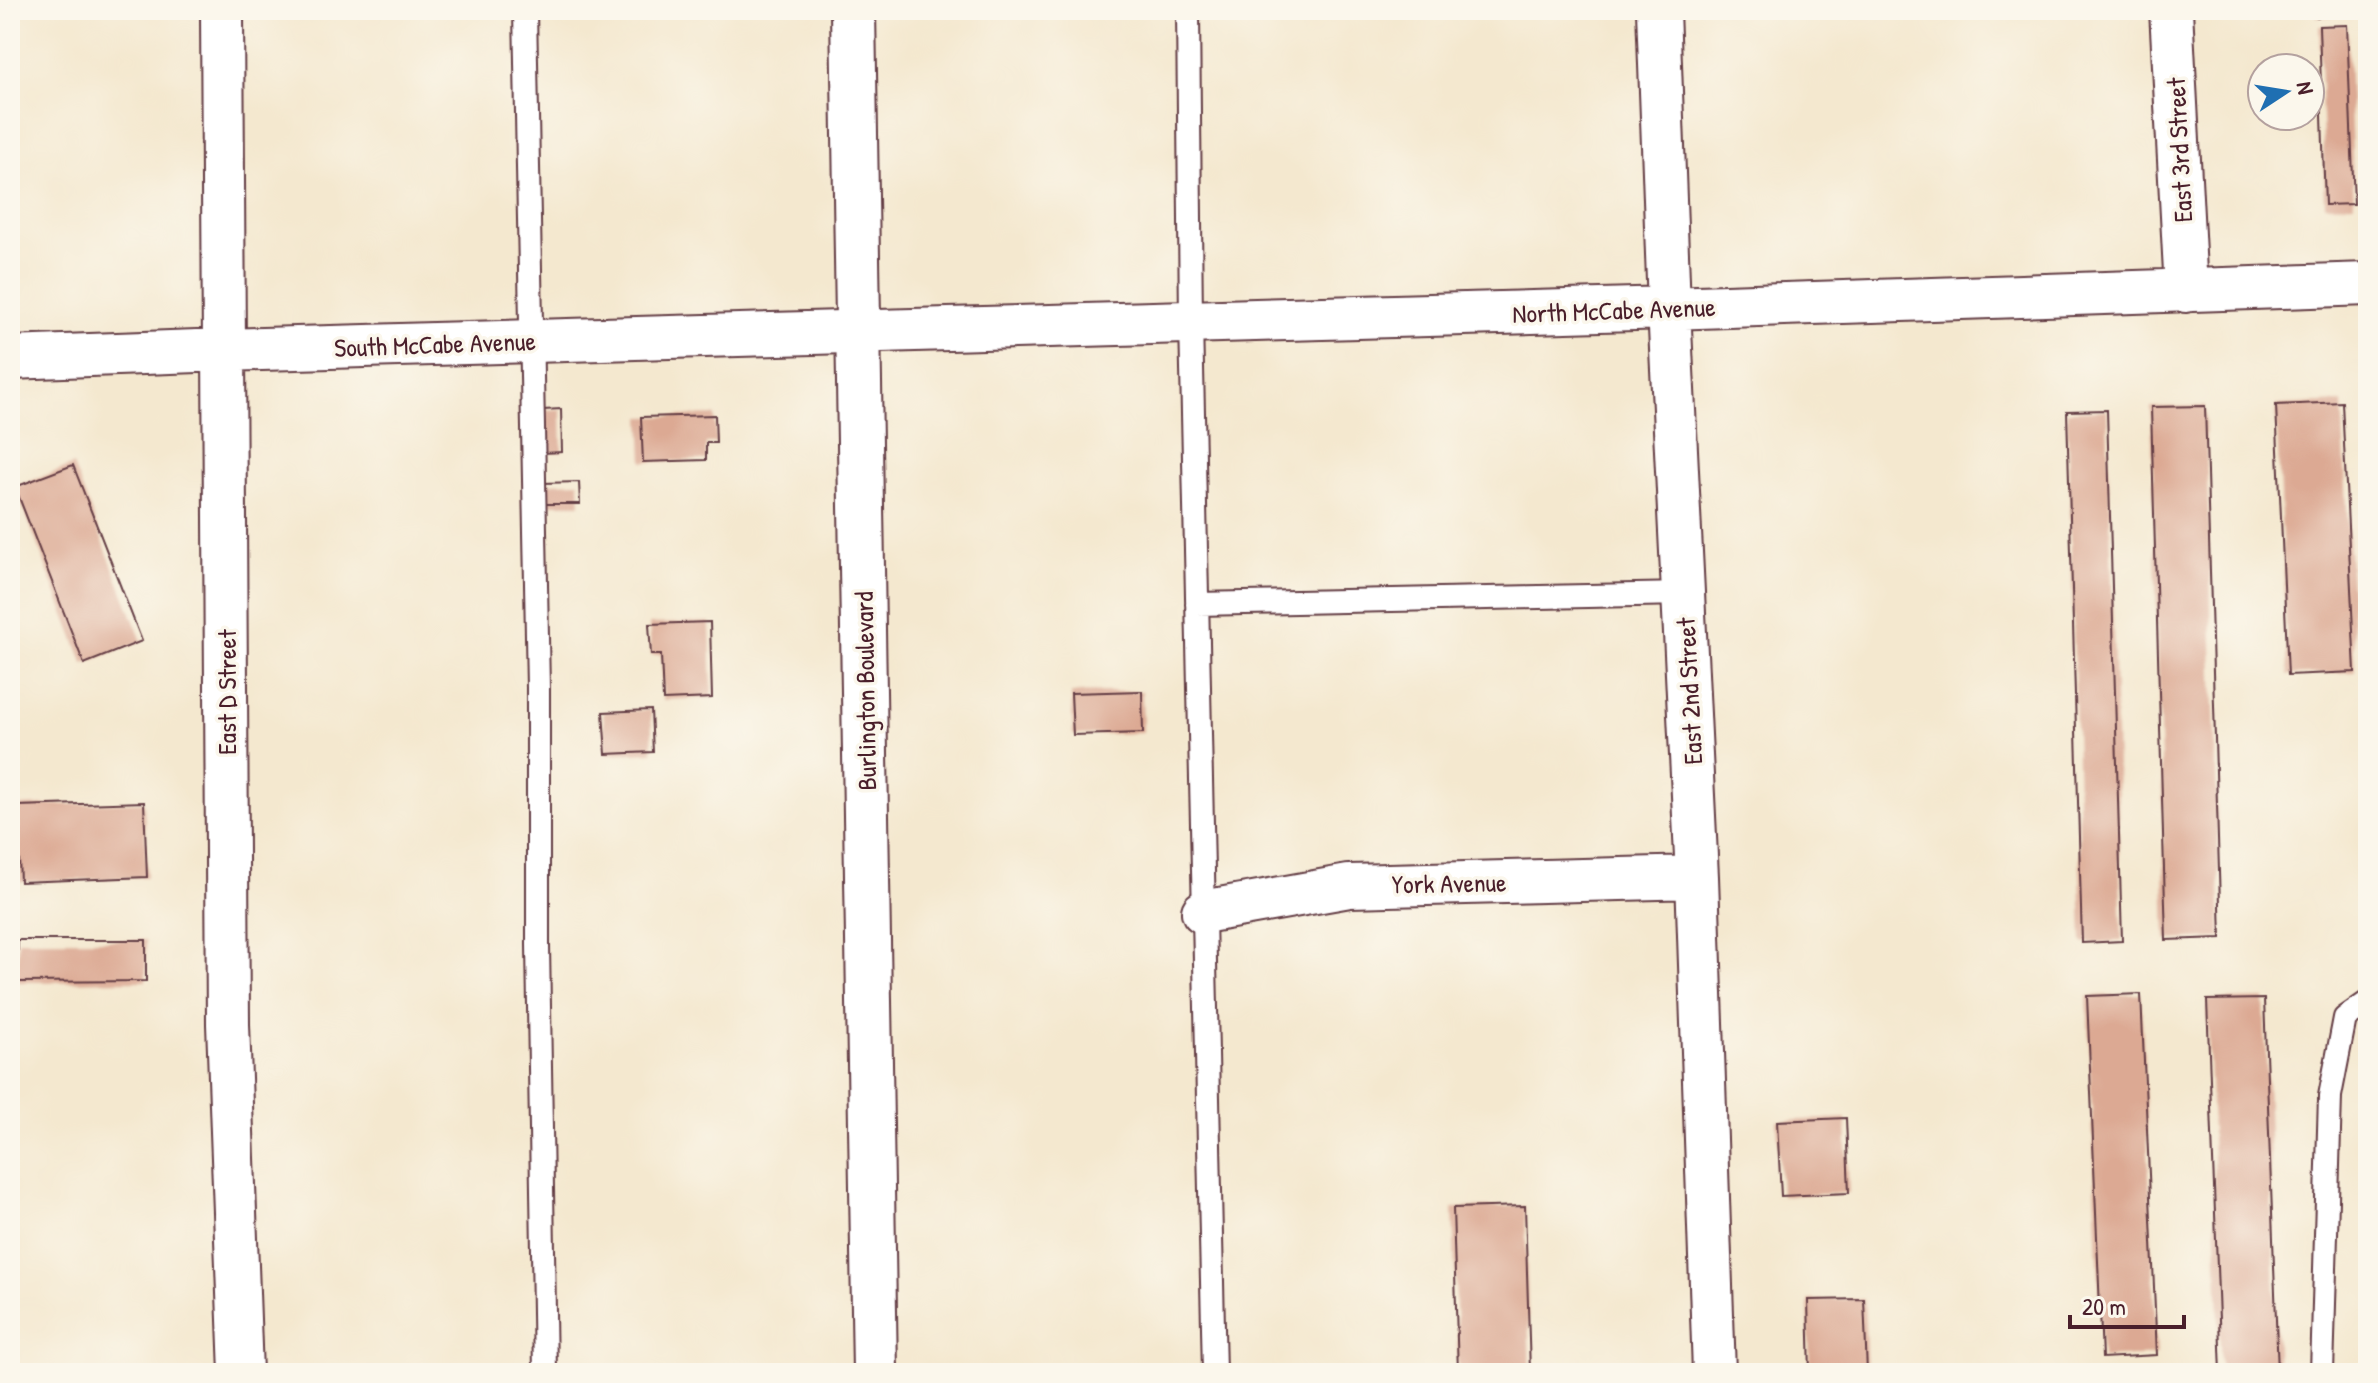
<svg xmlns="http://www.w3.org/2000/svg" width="2378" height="1383" font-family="'Patrick Hand',sans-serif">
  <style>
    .building { fill: #dca993 }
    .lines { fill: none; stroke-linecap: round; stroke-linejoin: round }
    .service-casing { stroke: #643d44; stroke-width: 26 }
    .minor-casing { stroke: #643d44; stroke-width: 46 }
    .tertiary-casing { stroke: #643d44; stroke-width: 48 }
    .service { stroke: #fff; stroke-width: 22 }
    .minor { stroke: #fff; stroke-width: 42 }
    .tertiary { stroke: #fff; stroke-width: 44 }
    .labels { text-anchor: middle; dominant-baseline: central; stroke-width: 7; stroke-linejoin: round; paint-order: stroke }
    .street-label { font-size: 26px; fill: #4a1f2b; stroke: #fbf7ec }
  </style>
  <rect width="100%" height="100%" fill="#fbf7ec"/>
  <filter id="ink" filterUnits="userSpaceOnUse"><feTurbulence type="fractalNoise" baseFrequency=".0125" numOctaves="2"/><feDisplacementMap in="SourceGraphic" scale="16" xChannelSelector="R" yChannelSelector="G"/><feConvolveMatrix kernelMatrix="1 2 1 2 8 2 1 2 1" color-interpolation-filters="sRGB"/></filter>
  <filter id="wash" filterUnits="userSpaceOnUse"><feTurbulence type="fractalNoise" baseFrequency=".006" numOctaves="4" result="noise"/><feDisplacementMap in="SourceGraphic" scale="32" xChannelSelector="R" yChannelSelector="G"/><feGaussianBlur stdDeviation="1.8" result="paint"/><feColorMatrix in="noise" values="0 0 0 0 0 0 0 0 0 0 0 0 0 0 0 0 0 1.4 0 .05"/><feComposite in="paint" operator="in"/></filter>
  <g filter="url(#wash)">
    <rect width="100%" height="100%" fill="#f4e8cf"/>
    <g id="blocks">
      <path class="building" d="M2317,10H2368V15L2317,17Z
        M2347,25L2354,204L2325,205L2319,26Z
        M2342,402L2355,672L2288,675L2276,405Z
        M2205,406L2221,938L2166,940L2151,407Z
        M561,409L562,452L543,453V410Z
        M2107,410L2122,941L2082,943L2067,411Z
        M715,415L716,443H706V460L643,462L641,417Z
        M73,465L142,641L84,664L15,487Z
        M579,482L580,504H543L542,483Z
        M710,622L712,698L663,700L661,655H651L649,624Z
        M1142,691L1143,733L1073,735L1071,693Z
        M651,710L653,752L606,754L603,712Z
        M144,802L147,877L20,882L17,806Z
        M18,940H146V981L17,982Z
        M2141,994L2157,1355L2102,1358L2087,996Z
        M2264,999L2278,1373H2221L2207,1000Z
        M1846,1118L1849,1193L1781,1196L1777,1121Z
        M1525,1206L1530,1372L1458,1373L1453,1208Z
        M1864,1299L1867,1373H1810L1808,1300Z"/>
    </g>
  </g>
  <g filter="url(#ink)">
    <use href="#blocks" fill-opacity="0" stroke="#643d44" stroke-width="2"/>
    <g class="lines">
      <defs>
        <path id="service" d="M525,10L538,688V945L545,1373
          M1188,10L1191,322L1214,1373
          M1197,604L1684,594
          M2322,1373L2330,1096L2345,1018L2368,1002"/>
        <path id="minor" d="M222,10L228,1024L241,1373
          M1658,10L1669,308L1697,877L1714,1373
          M2171,10L2186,291
          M10,358L224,350L1669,308L2368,284
          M1203,912L1349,886L1697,877"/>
        <path id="tertiary" d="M853,10L875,1373"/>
      </defs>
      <use href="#service" class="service-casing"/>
      <use href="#minor" class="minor-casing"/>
      <use href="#tertiary" class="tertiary-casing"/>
      <use href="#service" class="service"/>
      <use href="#minor" class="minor"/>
      <use href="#tertiary" class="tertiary"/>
    </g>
  </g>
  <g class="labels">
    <g class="street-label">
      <text transform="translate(2179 150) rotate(-93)">East 3rd Street</text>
      <text transform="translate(1614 310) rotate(-2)">North McCabe Avenue</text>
      <text transform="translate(435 344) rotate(-2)">South McCabe Avenue</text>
      <text transform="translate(865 691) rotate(-91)">Burlington Boulevard</text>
      <text transform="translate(1689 691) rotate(-93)">East 2nd Street</text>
      <text transform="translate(226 692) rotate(-90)">East D Street</text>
      <text transform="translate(1449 883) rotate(-1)">York Avenue</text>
    </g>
  </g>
  <rect width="2378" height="1383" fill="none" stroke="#fbf7ec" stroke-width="40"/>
  <g transform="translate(2286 92) rotate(78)"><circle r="38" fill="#fbf7ec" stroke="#b4a19f" stroke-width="2"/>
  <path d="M0-6L14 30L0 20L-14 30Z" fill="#1f6fb2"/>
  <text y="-12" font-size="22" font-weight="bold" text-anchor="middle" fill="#4a1f2b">N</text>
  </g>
  <path d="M2070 1315v12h114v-12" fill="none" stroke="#4a1f2b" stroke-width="4"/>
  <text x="2082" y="1315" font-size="24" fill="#4a1f2b" stroke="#fbf7ec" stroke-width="6" paint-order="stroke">20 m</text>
</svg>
